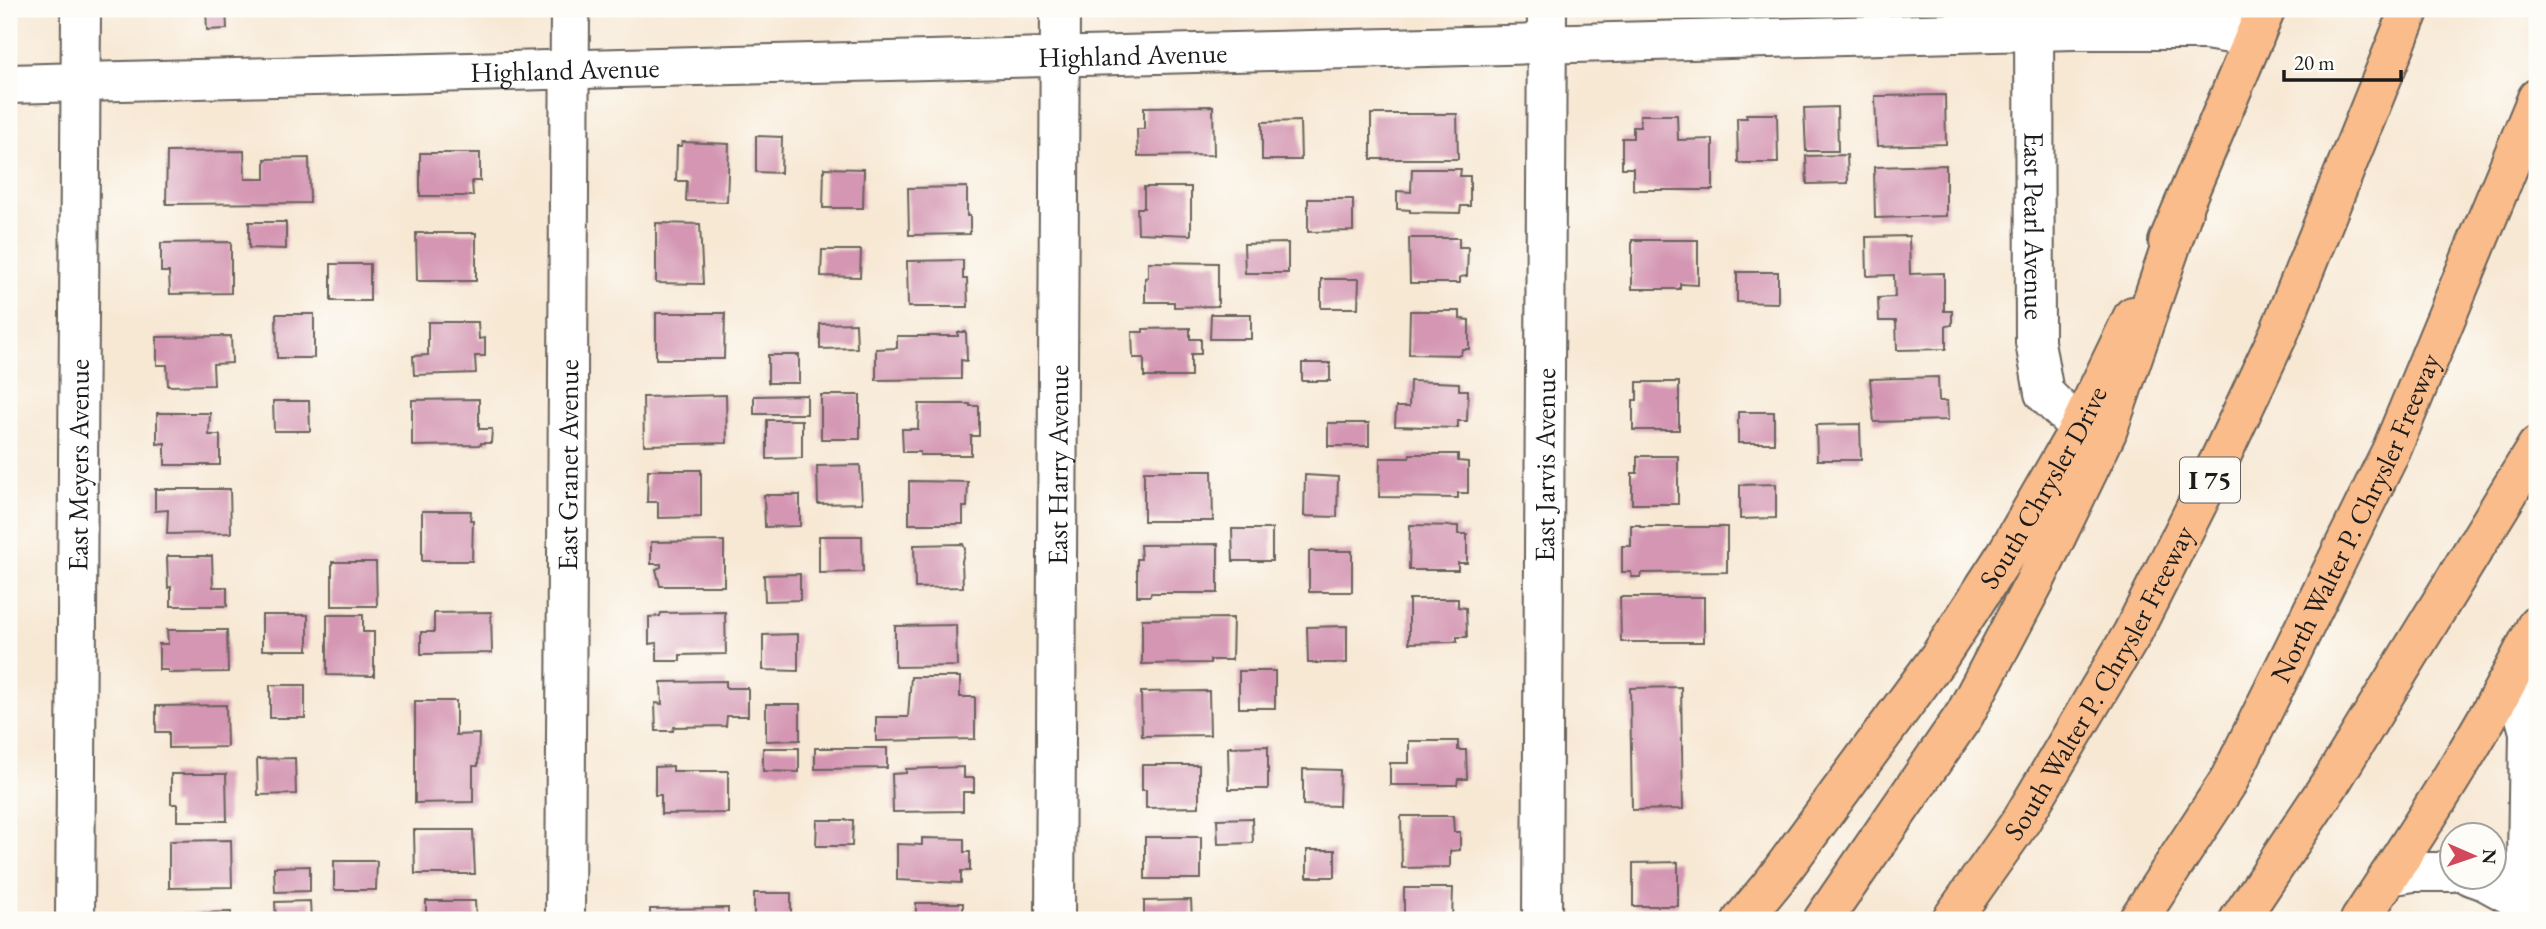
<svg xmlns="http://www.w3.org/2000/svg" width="2546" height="929" font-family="'EB Garamond',serif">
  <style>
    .building { fill: #d496b2 }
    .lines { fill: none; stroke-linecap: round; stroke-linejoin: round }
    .minor-casing { stroke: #69635c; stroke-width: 42 }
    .major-casing { stroke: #69635c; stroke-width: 42 }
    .highway-casing { stroke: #69635c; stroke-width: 42 }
    .minor { stroke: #fff; stroke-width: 38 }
    .major { stroke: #f9bc8a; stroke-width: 38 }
    .highway { stroke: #f9bc8a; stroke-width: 38 }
    .labels { text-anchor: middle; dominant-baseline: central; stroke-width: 6; stroke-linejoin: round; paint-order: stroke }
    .shield { fill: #fdfcf7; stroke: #605f5e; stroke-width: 2 }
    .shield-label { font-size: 26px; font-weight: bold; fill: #1c1c1c }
    .street-label { font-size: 28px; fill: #1c1c1c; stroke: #fdfcf7 }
  </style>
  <rect width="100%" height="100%" fill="#fdfcf7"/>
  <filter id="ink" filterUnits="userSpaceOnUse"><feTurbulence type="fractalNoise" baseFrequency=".0143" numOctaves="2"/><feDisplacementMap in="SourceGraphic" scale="14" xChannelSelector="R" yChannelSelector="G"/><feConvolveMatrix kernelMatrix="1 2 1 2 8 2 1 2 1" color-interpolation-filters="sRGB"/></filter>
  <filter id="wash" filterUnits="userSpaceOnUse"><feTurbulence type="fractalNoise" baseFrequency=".00686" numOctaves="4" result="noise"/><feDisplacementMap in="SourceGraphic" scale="28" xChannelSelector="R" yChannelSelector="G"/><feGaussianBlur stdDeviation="1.57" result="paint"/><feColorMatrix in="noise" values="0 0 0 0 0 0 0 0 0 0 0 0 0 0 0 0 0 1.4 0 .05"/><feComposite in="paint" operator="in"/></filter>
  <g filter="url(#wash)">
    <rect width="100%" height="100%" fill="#f7e8d4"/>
    <g id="blocks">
      <path class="building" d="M206,9H226L227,29L207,30Z
        M1945,95L1946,144L1877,146L1875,96Z
        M1213,106L1214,155L1138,156L1137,129H1144V107Z
        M1837,107L1838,151H1806L1804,108Z
        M1371,114H1457L1458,159H1371Z
        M1746,114H1777L1778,163H1738L1737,118H1747Z
        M1640,115H1677L1678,140L1713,139V190H1633V168H1622V138H1633V127H1640Z
        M1300,121L1301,160H1262V122Z
        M756,136L782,137L781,173L756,172Z
        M682,142L729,144L727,202L686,201L687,181H676L677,146H681Z
        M244,151L245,179H265V159L309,158L310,203L166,204L167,152Z
        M420,153H480V181H472L473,196H420Z
        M1847,155L1848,183L1807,184L1806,156Z
        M1946,165V216L1875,218L1874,167Z
        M824,168L864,169L863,208H823Z
        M1412,169H1461L1460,176H1470V206H1461L1460,213L1410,212V210L1397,209V191L1411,192Z
        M967,187V216H970V234L909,235L908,188Z
        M1144,187H1191V235L1138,233L1137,208H1144Z
        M1308,199H1353V231L1308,232Z
        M249,222H286V249L249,248Z
        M656,223L700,224L703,284L656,283Z
        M416,233H476V281H417Z
        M1909,236L1910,274L1944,273V311H1952V325L1946,326V349L1897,350L1896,321H1879L1878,298L1895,297L1894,275L1867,276L1866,237Z
        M1409,238H1459V247H1468L1467,276L1460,277V283H1410Z
        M1632,240H1698V285L1680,284V289H1632Z
        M231,242V293L170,294L169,272H161V243Z
        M1288,243V273H1245L1244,244Z
        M822,250H861L860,277L821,276Z
        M963,260V279H967L968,307H908L907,261Z
        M1148,262L1218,263V306L1174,307V302H1145V278L1148,277Z
        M331,264H370V301H331Z
        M1737,272H1778V303L1737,302Z
        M1321,279H1359L1358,308H1321Z
        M1410,311H1460V319L1469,320V349H1462L1461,355L1409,354Z
        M656,313H725L724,359H656Z
        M276,314H314V358H277Z
        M1211,314H1251V339H1210Z
        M428,322H478L479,339L485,338V356H475L476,373L414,375L413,356L428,355Z
        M856,323L857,348L820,349V324Z
        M1190,328V339H1201V354H1191V377H1144V358H1133L1132,332H1143V329Z
        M958,332H966L967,361L961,360V379L876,380V349L897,348V336H958Z
        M231,336L232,363L213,364L214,385L168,386L167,365H157V337Z
        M768,355H799V383H768Z
        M1302,363H1330V381H1302Z
        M1938,377L1939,401H1947L1948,420L1874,422L1870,379Z
        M1410,381L1459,383V390H1468L1467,421H1458V428L1395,426L1396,407H1409Z
        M1637,382H1679V430H1633V400H1637Z
        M726,395L727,443L644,445L643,397Z
        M807,395V414H754V396Z
        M821,395H860V439H821Z
        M479,399V429H492L491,443H481V445L412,446V400Z
        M273,401H309L310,431H274Z
        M919,404H970V406H979V436H971V455H920V452H903L902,429H918Z
        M1738,412H1774V443H1738Z
        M157,413H210L209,435H220V465H165V443L157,444Z
        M767,420H802V458L767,459Z
        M1328,423H1369V446H1328Z
        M1860,424L1861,460H1817L1816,425Z
        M1410,454H1458V461L1468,462V493H1458V498L1379,497L1380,458H1409Z
        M1637,456H1678V504H1632V473H1637Z
        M860,465L862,503L818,504L817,466Z
        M648,470H701V517L658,518V502H647Z
        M1144,471H1212L1213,521H1144Z
        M1305,475L1338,477L1337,517L1304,516Z
        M909,481L968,482L967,507H963V524H909Z
        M1776,484V518L1740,519V485Z
        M155,489H230L231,533L167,534L168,510L155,511Z
        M764,495H800V526L765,527Z
        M422,511H471L470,520H473L472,561H422Z
        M1410,525L1458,526V534H1467V563H1458V570H1409Z
        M1631,525H1640V527H1727V572L1641,573L1640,577H1632L1631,572H1622V546H1631Z
        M1232,529H1272V561H1233Z
        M819,536H862L863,572L819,573Z
        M724,541V586H660L656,569L661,567V564H651V542Z
        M963,544L965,549L962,561L963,587L915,588L914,545Z
        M1218,544V593H1151L1150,596H1137V559H1141L1140,545Z
        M1309,551H1352V592H1309Z
        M167,556H212L213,587H227V606H171V587L168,588Z
        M332,562H376L377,606H332Z
        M800,574V600L765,601L764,575Z
        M1620,597H1704V642H1621Z
        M1409,599H1458V607L1466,608L1467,637H1457V642L1409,643Z
        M491,612L492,653L421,654V632H434V613Z
        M725,612L726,654L680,655V661H657V643L649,644V617L660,616L661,613Z
        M262,615H308V650H262Z
        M327,615H363V632H374V676L327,675Z
        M1233,618L1232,660H1210V663L1142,664V619Z
        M956,625L957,666L895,667V626Z
        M1347,626V663H1308L1307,627Z
        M167,630H227L228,672L168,673V670H159V644H168Z
        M798,634V671L763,670V635Z
        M1239,671H1275V708H1239Z
        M911,677H960V697H975V739L876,741V717H908Z
        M726,681V688H748V716H727L726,726L674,727L673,731H656L655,703L662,704L661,682Z
        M270,685H305V718H270Z
        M1681,687L1683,809L1632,810L1630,688Z
        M1209,691L1210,735L1142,736L1141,692Z
        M415,701H456V735L479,734L478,766H473V802L415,803Z
        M766,704H800V740L766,741Z
        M226,705L227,747L169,748V732H156V706Z
        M1409,741H1458V750H1466L1467,779H1458L1457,785H1390V763H1409Z
        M1268,746V789H1229L1228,747Z
        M763,748H799V772L763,771Z
        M815,748H887V768L815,769Z
        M295,758L296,794L258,795L257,759Z
        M1142,765H1199V807L1146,808V790H1142Z
        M673,766V771H728V813L661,814V795H655V767Z
        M964,767V778H974V792H963V811L893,812L892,774L906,773V769Z
        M1303,769L1340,770L1339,806L1303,805Z
        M171,774H226L227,821H177V804H171Z
        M1401,816H1453L1454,832H1460V850L1450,851V867L1402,868Z
        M1252,818L1253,843L1218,844L1217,819Z
        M817,820H853L852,846H816Z
        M414,830H473L475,874H415Z
        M1145,837H1201V879H1145Z
        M922,838L964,839V852H970V871H961V883L897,880V844L922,845Z
        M231,840L232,887L169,888V841Z
        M1307,850H1335V877H1307Z
        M334,861H377L376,890H334Z
        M1678,862V906H1633V863Z
        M310,866V891L275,892L274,867Z
        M1404,888H1453L1452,920H1404Z
        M754,893H791V920H754Z
        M1191,900L1192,920H1144V901Z
        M310,901L311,920H276L275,902Z
        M426,901H475L476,918L483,917V920H426Z
        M916,903H963V920H916Z
        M728,908V920H650V909Z
        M231,912V920H157V914Z"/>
    </g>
  </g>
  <g filter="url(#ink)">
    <use href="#blocks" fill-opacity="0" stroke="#69635c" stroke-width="2"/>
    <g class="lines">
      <defs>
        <g id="minor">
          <path id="s1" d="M2034,9L2035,342L2044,393L2079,428"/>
          <path id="s2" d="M9,84L2075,30H2206L2254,38"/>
          <path d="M2513,673L2529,732L2527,862L2520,900L2519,920"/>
          <path d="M2389,876L2413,872H2452"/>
          <path d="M2471,876L2485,881L2520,900"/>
          <path id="s3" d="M75,920L81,9"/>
          <path id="s4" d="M565,920L570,9"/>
          <path id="s5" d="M1055,920L1060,9"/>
          <path id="s6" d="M1542,920L1547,9"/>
        </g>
        <g id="major">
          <path d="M2168,242L2266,9"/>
          <path id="s7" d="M1742,920L1775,880L1939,657L2008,551L2079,428L2133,316"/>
          <path d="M2360,920C2423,824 2487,727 2537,624"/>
        </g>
        <g id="highway">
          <path d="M1823,920L1965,714L2034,583L2107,432L2183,211"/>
          <path id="s8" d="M1951,920L2021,821L2132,634L2219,461L2279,333L2410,9"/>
          <path id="s9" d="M2138,920L2228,782L2391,451L2537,98"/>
          <path d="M2239,920L2333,779L2537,446"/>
        </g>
      </defs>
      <use href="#minor" class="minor-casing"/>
      <use href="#major" class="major-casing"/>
      <use href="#highway" class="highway-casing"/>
      <use href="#minor" class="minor"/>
      <use href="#major" class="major"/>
      <use href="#highway" class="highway"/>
    </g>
  </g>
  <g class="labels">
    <rect class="shield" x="2180" y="457.5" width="60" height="45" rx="5"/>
    <g class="shield-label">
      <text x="2210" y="480">I 75</text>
    </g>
    <g class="street-label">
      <text stroke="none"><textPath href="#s2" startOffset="1124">Highland Avenue</textPath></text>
      <text stroke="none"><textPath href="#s2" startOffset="556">Highland Avenue</textPath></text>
      <text stroke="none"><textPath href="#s1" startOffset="217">East Pearl Avenue</textPath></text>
      <text stroke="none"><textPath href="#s3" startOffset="455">East Meyers Avenue</textPath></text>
      <text stroke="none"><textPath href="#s6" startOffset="455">East Jarvis Avenue</textPath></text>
      <text stroke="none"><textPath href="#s4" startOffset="455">East Granet Avenue</textPath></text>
      <text stroke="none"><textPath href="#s5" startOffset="455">East Harry Avenue</textPath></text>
      <text stroke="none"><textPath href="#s7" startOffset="528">South Chrysler Drive</textPath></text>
      <text stroke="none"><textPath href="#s9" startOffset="458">North Walter P. Chrysler Freeway</textPath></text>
      <text stroke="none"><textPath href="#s8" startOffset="280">South Walter P. Chrysler Freeway</textPath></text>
    </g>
  </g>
  <rect width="2546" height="929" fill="none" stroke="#fdfcf7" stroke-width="35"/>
  <g transform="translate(2473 856) rotate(92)"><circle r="33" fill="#fdfcf7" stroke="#a3a29f" stroke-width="2"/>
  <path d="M0-5L12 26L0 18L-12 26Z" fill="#d1495b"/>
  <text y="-10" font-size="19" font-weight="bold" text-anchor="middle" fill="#1c1c1c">N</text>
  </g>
  <path d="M2284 70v10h117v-10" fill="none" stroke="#1c1c1c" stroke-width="3.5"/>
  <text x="2294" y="70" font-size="21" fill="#1c1c1c" stroke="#fdfcf7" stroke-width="5" paint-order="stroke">20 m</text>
</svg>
